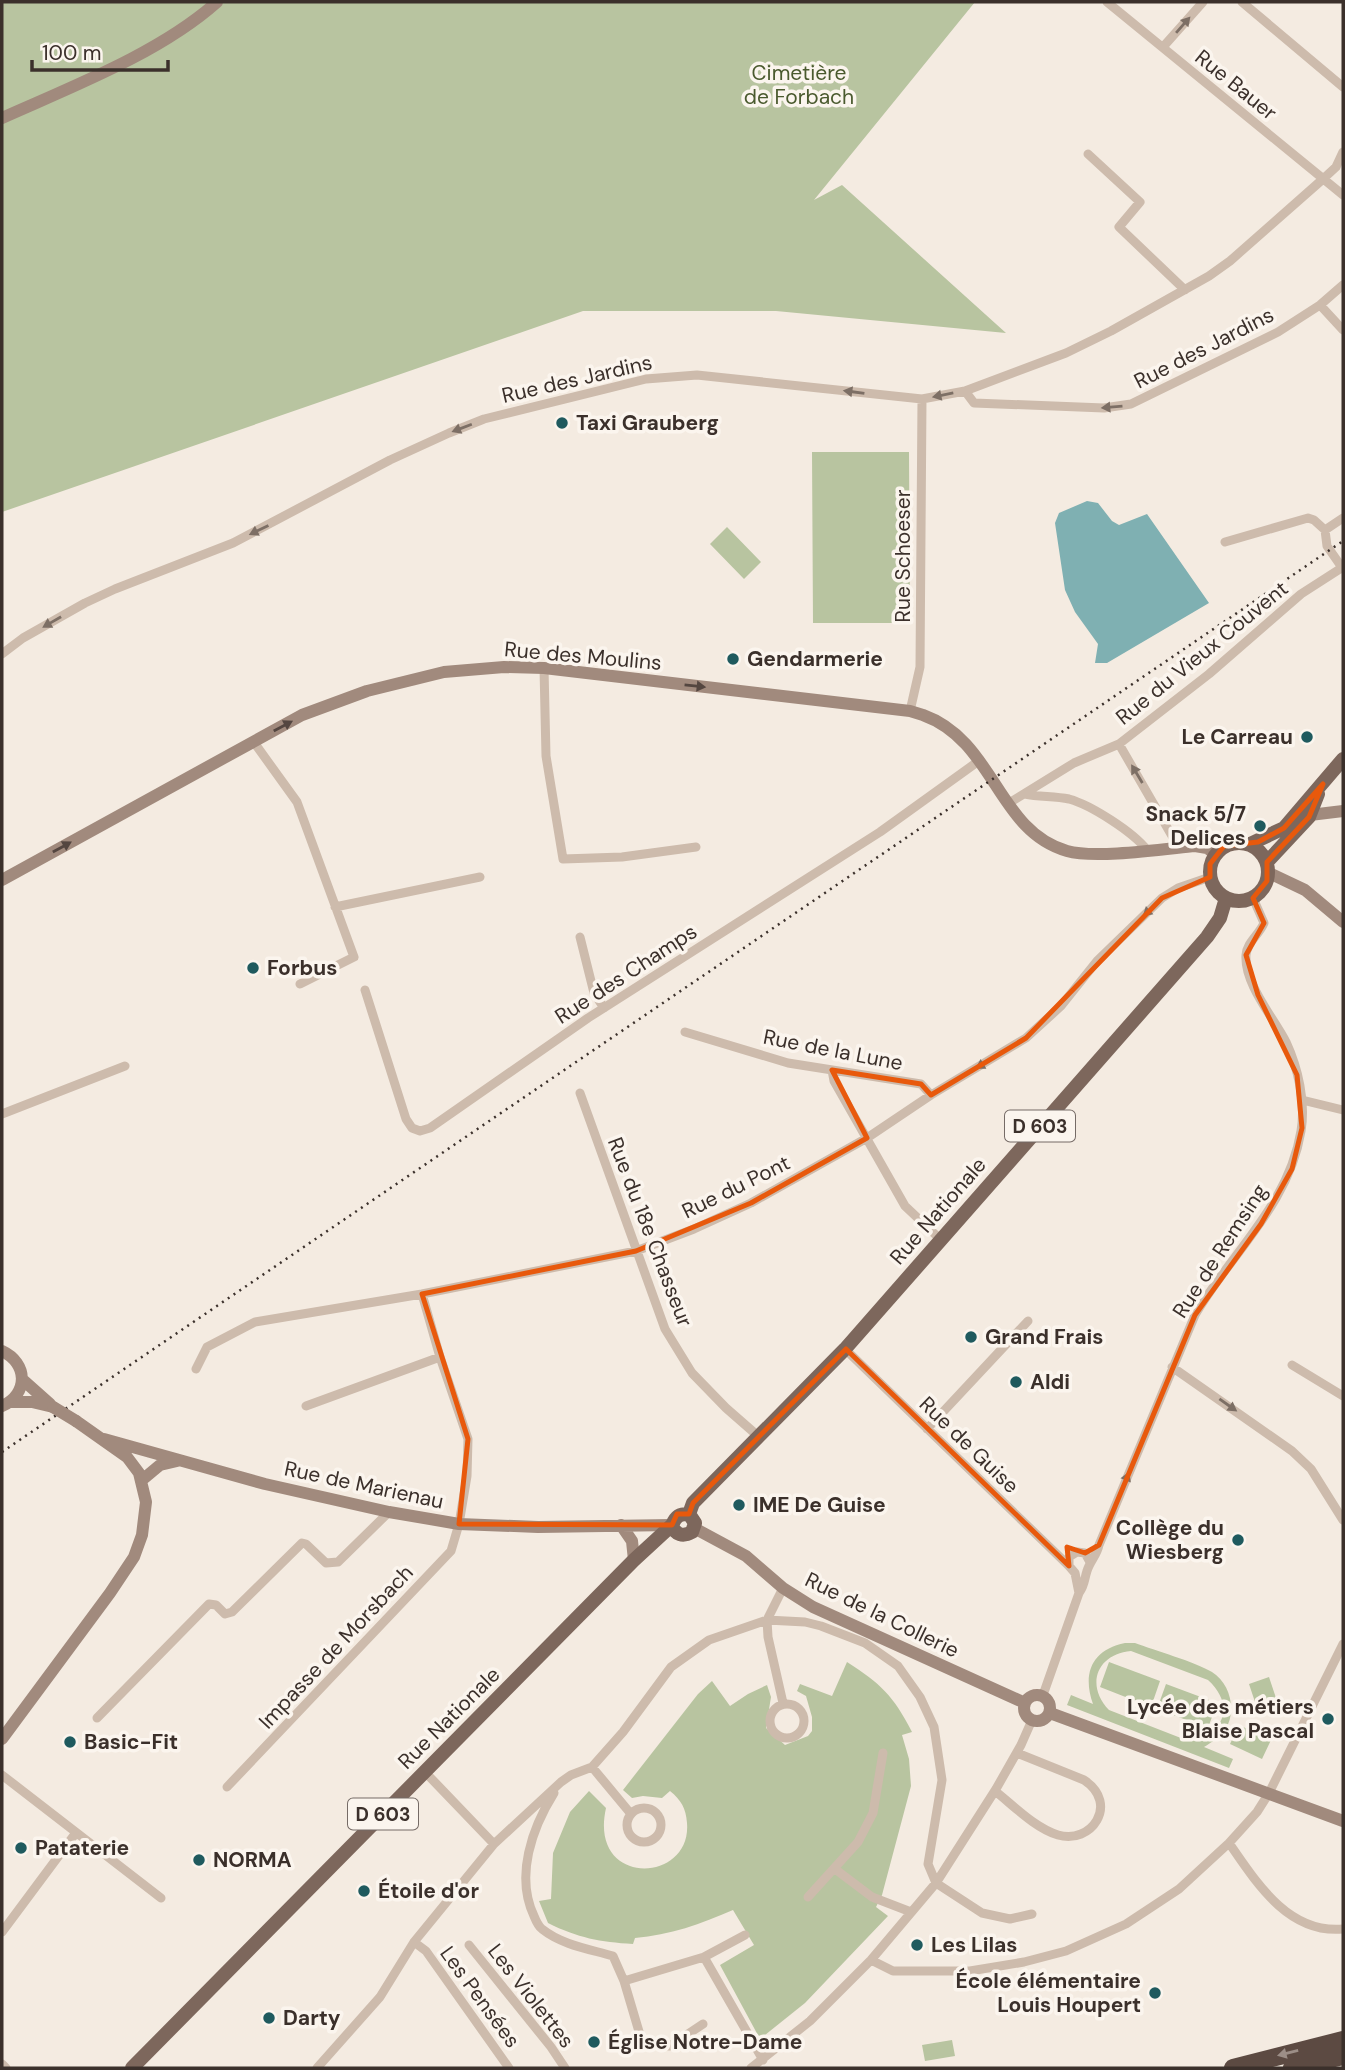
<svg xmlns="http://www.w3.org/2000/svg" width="1345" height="2070" font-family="'DM Sans',sans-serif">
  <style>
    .green { fill: #b8c4a0; fill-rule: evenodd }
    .water { fill: #7fb0b2 }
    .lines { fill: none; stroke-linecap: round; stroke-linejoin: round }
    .street { stroke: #cdbbac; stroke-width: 9 }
    .secondary { stroke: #a18a7d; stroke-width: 12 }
    .primary { stroke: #7d675c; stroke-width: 14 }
    .highway { stroke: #5c4a42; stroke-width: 18 }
    .rail { stroke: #3b302b; stroke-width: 2.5; stroke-dasharray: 2 5; stroke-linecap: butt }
    .secondary-bridge { stroke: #a18a7d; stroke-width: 12 }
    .oneway { fill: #7d6f65 }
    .oneway2 { fill: #544640 }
    .oneway3 { fill: #9c8e87 }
    .marked { fill: none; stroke: #e8590c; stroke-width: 5; stroke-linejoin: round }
    .poi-dot { fill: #1f5a5e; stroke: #fbf5ee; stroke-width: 2.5 }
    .labels { text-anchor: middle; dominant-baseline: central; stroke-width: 7; stroke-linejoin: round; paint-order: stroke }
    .shield { fill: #fbf5ee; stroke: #756b66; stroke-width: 2 }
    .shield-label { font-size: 19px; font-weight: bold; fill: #3b302b }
    .park-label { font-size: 21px; fill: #4a5a2e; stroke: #fbf5ee }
    .street-label { font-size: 21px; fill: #3b302b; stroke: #fbf5ee }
    .poi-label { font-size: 21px; font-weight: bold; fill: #3b302b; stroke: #fbf5ee; text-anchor: start }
  </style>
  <rect width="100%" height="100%" fill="#f4ebe1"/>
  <path class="green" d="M2,2H975L814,200L842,185L1006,333L776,311H583L2,512Z
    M812,452H909L910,623H813Z
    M727,527L761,562L744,579L710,544Z
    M1125,1643H1135C1156,1651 1193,1661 1212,1672C1231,1684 1237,1712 1225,1730C1219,1738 1212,1742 1204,1747L1233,1759L1229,1768L1067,1705L1071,1695L1093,1704C1082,1673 1092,1650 1125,1643ZM1131,1651L1208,1680C1236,1705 1224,1738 1186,1740L1109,1710C1085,1685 1097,1654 1131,1651Z
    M847,1662C881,1684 893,1695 912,1732L902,1735L909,1759L911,1786L882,1895L876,1907L888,1916L805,2003L760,2039L720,1965L754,1945L733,1910C701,1924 670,1935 635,1938L633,1944C600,1942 578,1938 548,1923L539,1901L551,1899L553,1853L570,1812L589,1791L606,1808C588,1888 692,1884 687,1823C686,1808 681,1800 670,1791L662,1798L643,1796L632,1798L623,1790L698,1694L712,1681L730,1706L748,1694L767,1685L771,1697L766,1728L785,1745L808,1736L812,1731V1717L806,1696L797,1691L800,1684L832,1696Z
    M1109,1662L1160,1681L1151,1707L1100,1687Z
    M1269,1677L1280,1710L1260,1717L1249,1684Z
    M1166,1684L1217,1703L1208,1728L1157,1709Z
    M1239,1725L1271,1740L1262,1759L1230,1744Z
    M952,2040L955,2056L925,2061L922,2045Z"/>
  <path class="water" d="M1087,501L1098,503L1112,521L1119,525L1147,514L1209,603L1107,663H1095L1098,644L1075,612L1065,590L1055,523L1059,513Z"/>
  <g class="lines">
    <path class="street" d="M1107,2L1343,195
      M1242,2L1343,87
      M1163,47L1203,2
      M1088,154L1140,202L1119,227L1185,290
      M1320,305L1343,330
      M965,391L974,403L1104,408L1131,404L1278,332L1320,305L1343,285
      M1343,518L1325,530L1327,546L1343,569
      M1225,542L1308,518L1314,520L1325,530
      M2,654L23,638L85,603L115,589L233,543L390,460L449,433L484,419L646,379L697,375L922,399L965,391L1066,353L1111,331L1209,276L1230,261L1323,179L1336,167L1343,152
      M544,668L546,756L563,859L622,857L696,847
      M910,711L920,667L922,399
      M253,741L297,802L354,957L300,984
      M1119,744L1179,848
      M1025,794C1039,797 1054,796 1069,799C1091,805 1133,832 1147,850
      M1009,803L1074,763L1119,744L1209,674L1301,594L1343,567
      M335,907L480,877
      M580,937L594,993L604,1008
      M365,990L406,1119L412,1128L420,1131L430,1128L588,1018L880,832L980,760
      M685,1032L788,1063L921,1084L931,1095
      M832,1070L834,1081L905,1206L940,1239
      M580,1093L665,1329L692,1373L726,1408L758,1436
      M1302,1100L1343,1110
      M2,1114L125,1066
      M845,1349L1069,1566L1075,1573L1079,1593
      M1292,1365L1343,1396
      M1172,1367L1292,1451L1311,1469L1343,1520
      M196,1369L207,1347L255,1322L422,1294L636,1251L694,1229L751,1203L867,1138L931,1095L1026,1038L1061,1006L1097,961L1162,898L1178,888L1210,877
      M306,1406L440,1357
      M927,1429L1028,1321
      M1069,1566V1557L1077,1552L1085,1553L1090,1562
      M1043,1695L1079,1593C1085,1585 1084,1580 1087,1571C1090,1561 1097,1555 1099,1545L1195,1315C1231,1253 1289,1205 1301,1131C1306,1102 1298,1068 1286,1042C1274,1018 1244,984 1246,955C1247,942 1259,935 1264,923L1253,898
      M783,1703L768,1637L767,1620L783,1588
      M770 1721a17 17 0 1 1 34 0a17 17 0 1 1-34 0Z
      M97,1718L209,1604L216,1605L225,1614L232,1612L302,1543L306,1544L326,1563L338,1562L389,1512
      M592,1767L631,1814
      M425,1772L494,1844
      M2,1775L161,1898
      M227,1787L451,1551L459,1524L467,1476L468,1439L440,1357L422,1294
      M995,1791C1014,1806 1035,1828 1058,1835C1091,1845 1120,1804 1084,1780L1017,1753
      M554,1793C532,1828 515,1876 534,1916C536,1921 538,1926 542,1929C562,1945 589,1949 613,1956L624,1981L643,2045L670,2046L703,2024
      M627 1825a17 17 0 1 1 34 0a17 17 0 1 1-34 0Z
      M1229,1843C1256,1882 1288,1934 1343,1929
      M835,1869L872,1897L911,1912
      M808,1897L858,1842L873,1813L883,1753
      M2,1932L75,1834
      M414,1942L426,1951L509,2068
      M469,1945L551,2047L565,2068
      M704,1957L763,2060
      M871,1960L893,1971H970L1024,1962L1066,1951L1126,1924L1179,1889L1229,1843L1257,1812L1269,1793L1343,1644
      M624,1981L704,1957L745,1935
      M2,2064L6,2068
      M317,2068L380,1997L414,1942L494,1844L561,1782L571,1775L592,1767L623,1732L671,1667L709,1640L767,1620L805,1622L821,1626L865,1643L898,1666L920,1697L934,1727L942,1780L928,1864L936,1883L982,1913L1010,1919L1032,1914
      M751,2068L810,2021L871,1960L936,1883L996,1789L1021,1745L1032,1720"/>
    <path class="secondary" d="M2,118C71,87 160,53 217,2
      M1310,815L1343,811
      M1269,873L1305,890L1343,922
      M2,880L302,715L367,691L444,672L504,667L544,668L910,711L923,715C995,741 997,831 1067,851C1095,859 1164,849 1195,846L1207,848L1215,854
      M2,1351C28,1363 29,1394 2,1406
      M23,1380L50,1404
      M11,1402H32L53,1407
      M104,1439L265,1484L389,1512L459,1524L538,1527L672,1525
      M142,1480L160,1465L177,1461
      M621,1525L632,1541L634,1560
      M694,1528L746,1556L783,1588L813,1607L1025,1703
      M1024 1708a13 13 0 1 1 26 0a13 13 0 1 1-26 0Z
      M1050,1713L1343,1821
      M2,1739L110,1593L134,1557L142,1535L146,1502L139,1473L127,1457L76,1421"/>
    <path class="primary" d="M1210 872a29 29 0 1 1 58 0a29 29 0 1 1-58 0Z
      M1250,844L1284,828L1343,759
      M1267,862L1309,817L1318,794
      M689,1514L693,1503L845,1349L1207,937L1220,918L1226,898
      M672,1525C675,1535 683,1537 692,1532L695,1523L689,1514
      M132,2068L634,1560L672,1525C676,1516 679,1514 689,1514"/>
    <path class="highway" d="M1233,2068L1343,2040
      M1292,2068L1343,2056"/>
    <path class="rail" d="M2,1452L1343,541"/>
    <path class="secondary-bridge" d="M53,1407L76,1421"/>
  </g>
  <defs><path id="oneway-solid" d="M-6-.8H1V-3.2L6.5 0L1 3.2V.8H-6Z" transform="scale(1.75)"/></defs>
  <g class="oneway">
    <use href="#oneway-solid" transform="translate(1183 25) rotate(-49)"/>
    <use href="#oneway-solid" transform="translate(854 392) rotate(-172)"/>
    <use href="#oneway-solid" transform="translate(943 395) rotate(169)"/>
    <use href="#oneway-solid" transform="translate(1112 407) rotate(175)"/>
    <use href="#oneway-solid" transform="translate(462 428) rotate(159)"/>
    <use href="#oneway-solid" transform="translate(259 530) rotate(154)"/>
    <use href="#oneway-solid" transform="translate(52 622) rotate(150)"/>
    <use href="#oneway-solid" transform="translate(1137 774) rotate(-121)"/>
    <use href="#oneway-solid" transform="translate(1151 909) rotate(138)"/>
    <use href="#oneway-solid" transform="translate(985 1063) rotate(149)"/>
    <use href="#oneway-solid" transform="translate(1228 1405) rotate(35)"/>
    <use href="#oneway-solid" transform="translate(1125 1482) rotate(-68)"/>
  </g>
  <g class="oneway2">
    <use href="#oneway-solid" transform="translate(695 686) rotate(6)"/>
    <use href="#oneway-solid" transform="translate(283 726) rotate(-28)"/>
    <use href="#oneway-solid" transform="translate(62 847) rotate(-29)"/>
  </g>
  <use class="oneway3" href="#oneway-solid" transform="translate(1288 2053) rotate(166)"/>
  <path class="marked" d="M1323,784L1309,817L1267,862V881L1253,898L1264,923L1246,955L1258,995L1297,1075L1302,1128L1292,1169L1261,1224L1195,1315L1099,1545L1085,1553L1067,1547L1069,1566L846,1349L693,1503L689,1514H677L672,1525L459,1524L468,1439L422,1294L636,1251L751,1203L867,1138L832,1070L921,1084L931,1095L1026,1038L1162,898L1210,877V864L1224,846L1258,842L1284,828Z"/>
  <g class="poi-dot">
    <circle cx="562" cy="423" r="7"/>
    <circle cx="733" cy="659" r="7"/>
    <circle cx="1307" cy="737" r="7"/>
    <circle cx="1260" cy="826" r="7"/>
    <circle cx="253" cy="968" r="7"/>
    <circle cx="971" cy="1337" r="7"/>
    <circle cx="1016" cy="1382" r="7"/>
    <circle cx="739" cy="1505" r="7"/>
    <circle cx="1238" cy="1540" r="7"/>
    <circle cx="1328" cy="1719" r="7"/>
    <circle cx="70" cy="1742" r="7"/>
    <circle cx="21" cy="1848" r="7"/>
    <circle cx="199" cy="1860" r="7"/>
    <circle cx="364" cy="1891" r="7"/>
    <circle cx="917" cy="1945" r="7"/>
    <circle cx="1155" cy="1993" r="7"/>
    <circle cx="269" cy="2018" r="7"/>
    <circle cx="594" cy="2042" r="7"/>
  </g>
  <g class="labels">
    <g class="shield">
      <rect x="1005" y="1110.5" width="70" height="31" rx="5"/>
      <rect x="348" y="1798.5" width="70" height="31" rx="5"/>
    </g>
    <g class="shield-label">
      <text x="1040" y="1126">D 603</text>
      <text x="383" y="1814">D 603</text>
    </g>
    <g class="park-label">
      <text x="799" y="73">Cimetière<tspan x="799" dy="24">de Forbach</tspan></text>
    </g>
    <g class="street-label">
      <text transform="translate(1236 85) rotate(39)">Rue Bauer</text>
      <text transform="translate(1204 348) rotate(-27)">Rue des Jardins</text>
      <text transform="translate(577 379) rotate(-13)">Rue des Jardins</text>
      <text transform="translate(903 556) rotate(-90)">Rue Schoeser</text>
      <text transform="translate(1202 653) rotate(-39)">Rue du Vieux Couvent</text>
      <text transform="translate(583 656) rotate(5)">Rue des Moulins</text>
      <text transform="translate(626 974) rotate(-33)">Rue des Champs</text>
      <text transform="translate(833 1050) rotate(11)">Rue de la Lune</text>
      <text transform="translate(736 1187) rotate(-26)">Rue du Pont</text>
      <text transform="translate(938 1211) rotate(-49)">Rue Nationale</text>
      <text transform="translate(650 1232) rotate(69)">Rue du 18e Chasseur</text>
      <text transform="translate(1220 1251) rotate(-57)">Rue de Remsing</text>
      <text transform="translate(969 1445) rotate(44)">Rue de Guise</text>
      <text transform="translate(364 1485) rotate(12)">Rue de Marienau</text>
      <text transform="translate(882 1615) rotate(26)">Rue de la Collerie</text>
      <text transform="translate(336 1647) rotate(-47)">Impasse de Morsbach</text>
      <text transform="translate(449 1718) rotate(-45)">Rue Nationale</text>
      <text transform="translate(531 1996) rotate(52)">Les Violettes</text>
      <text transform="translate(480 1997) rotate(54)">Les Pensées</text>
    </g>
    <g class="poi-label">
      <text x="576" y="423">Taxi Grauberg</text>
      <text x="747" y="659">Gendarmerie</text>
      <text x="1293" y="737" text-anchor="end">Le Carreau</text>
      <text x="1246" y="814" text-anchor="end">Snack 5/7<tspan x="1246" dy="24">Delices</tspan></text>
      <text x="267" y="968">Forbus</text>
      <text x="985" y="1337">Grand Frais</text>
      <text x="1030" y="1382">Aldi</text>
      <text x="753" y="1505">IME De Guise</text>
      <text x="1224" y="1528" text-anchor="end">Collège du<tspan x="1224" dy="24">Wiesberg</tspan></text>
      <text x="1314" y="1707" text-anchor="end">Lycée des métiers<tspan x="1314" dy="24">Blaise Pascal</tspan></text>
      <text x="84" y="1742">Basic-Fit</text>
      <text x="35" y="1848">Pataterie</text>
      <text x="213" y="1860">NORMA</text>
      <text x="378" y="1891">Étoile d'or</text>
      <text x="931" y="1945">Les Lilas</text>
      <text x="1141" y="1981" text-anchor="end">École élémentaire<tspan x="1141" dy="24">Louis Houpert</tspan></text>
      <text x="283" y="2018">Darty</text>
      <text x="608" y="2042">Église Notre-Dame</text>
    </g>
  </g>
  <rect width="1345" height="2070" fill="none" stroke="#3b302b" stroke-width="7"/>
  <path d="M32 60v10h136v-10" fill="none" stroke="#3b302b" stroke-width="3.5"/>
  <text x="42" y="60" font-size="21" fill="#3b302b" stroke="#fbf5ee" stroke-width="5" paint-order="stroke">100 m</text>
</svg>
